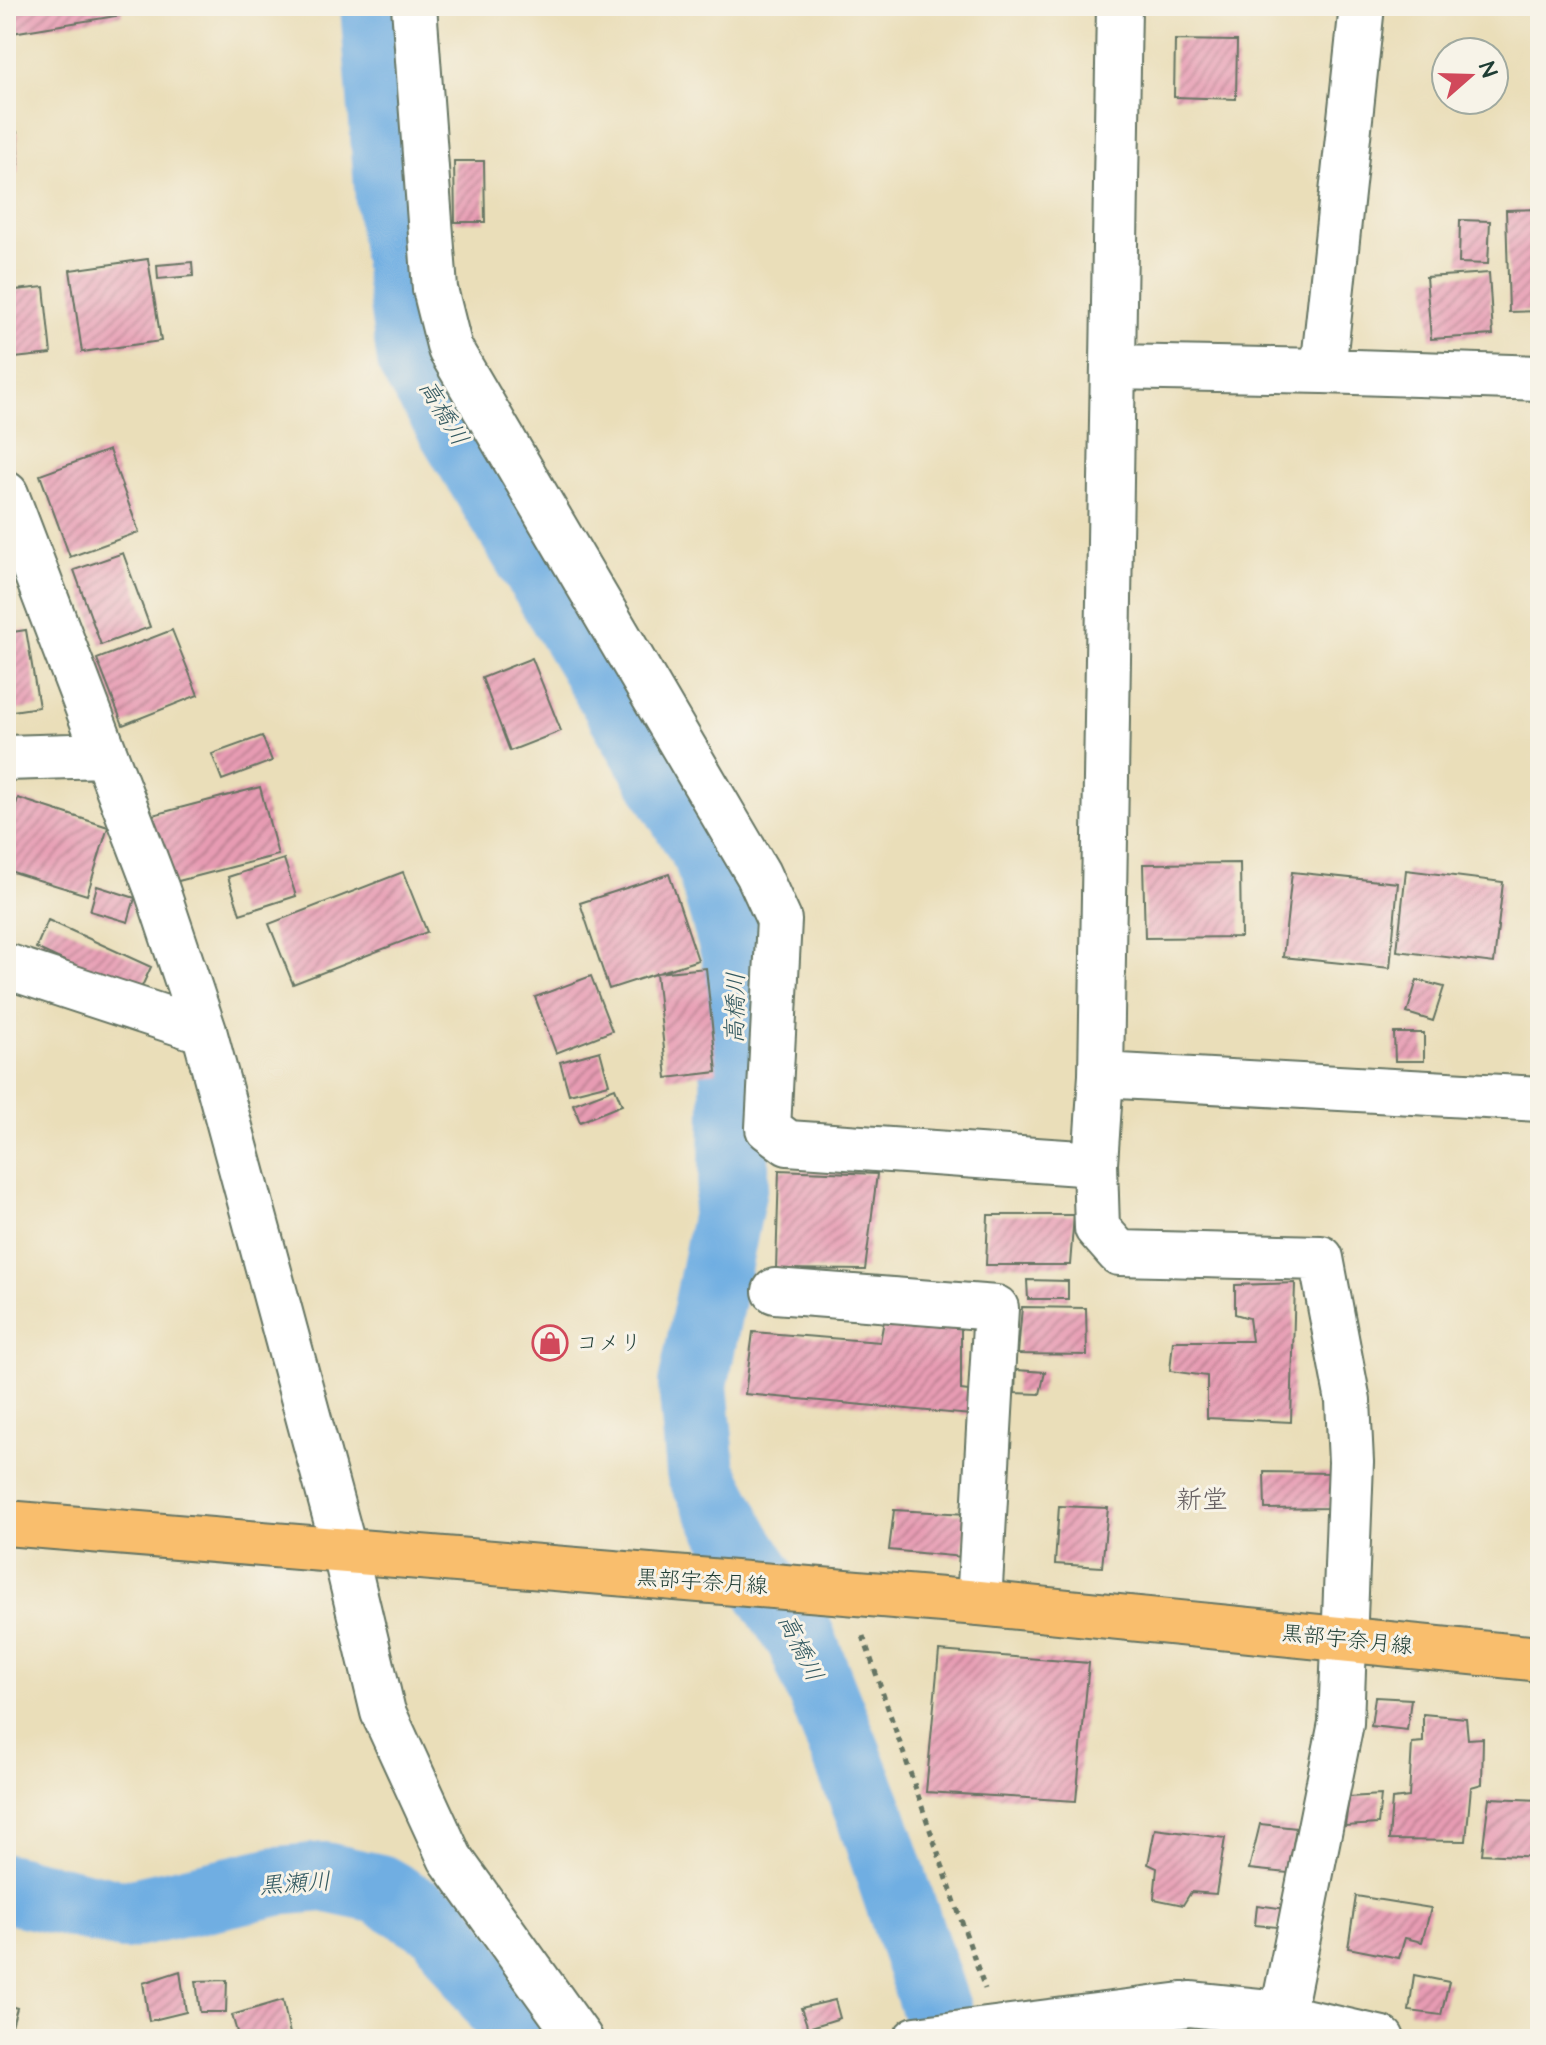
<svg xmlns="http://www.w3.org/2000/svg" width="1546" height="2045" font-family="'Architects Daughter','Klee One',sans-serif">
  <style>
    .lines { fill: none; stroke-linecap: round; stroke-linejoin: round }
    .river { stroke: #6faee2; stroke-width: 70 }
    .building { fill: url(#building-hatch) }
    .minor-casing { stroke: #667563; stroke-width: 48 }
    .major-casing { stroke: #667563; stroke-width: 48 }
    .path { stroke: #667563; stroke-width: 5; stroke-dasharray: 6 6; stroke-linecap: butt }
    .minor { stroke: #fff; stroke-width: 44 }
    .major { stroke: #f9be6d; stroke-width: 44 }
    .labels { text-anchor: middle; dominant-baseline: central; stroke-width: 6; stroke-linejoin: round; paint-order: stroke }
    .poi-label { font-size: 22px; fill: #1f3d34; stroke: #f7f3e8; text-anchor: start }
    .street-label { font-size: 22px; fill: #1f3d34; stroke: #f7f3e8 }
    .water-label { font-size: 24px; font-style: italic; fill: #335960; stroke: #f7f3e8 }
    .quarter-label { font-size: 26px; fill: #655e60; stroke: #f7f3e8 }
  </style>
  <defs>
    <pattern id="building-hatch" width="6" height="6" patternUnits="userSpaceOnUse" patternTransform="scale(2)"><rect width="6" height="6" fill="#e79bb3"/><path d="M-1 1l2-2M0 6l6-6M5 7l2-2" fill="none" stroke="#bb8092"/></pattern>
  </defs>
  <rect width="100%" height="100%" fill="#f7f3e8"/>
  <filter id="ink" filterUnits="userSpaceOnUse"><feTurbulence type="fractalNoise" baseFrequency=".0125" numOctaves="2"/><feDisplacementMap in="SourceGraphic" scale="16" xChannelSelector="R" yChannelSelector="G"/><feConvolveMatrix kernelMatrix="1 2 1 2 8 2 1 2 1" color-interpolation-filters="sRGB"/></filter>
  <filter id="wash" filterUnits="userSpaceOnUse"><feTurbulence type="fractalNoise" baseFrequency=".006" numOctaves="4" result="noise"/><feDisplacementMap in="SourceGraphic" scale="32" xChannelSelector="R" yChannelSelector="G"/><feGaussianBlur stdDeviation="1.8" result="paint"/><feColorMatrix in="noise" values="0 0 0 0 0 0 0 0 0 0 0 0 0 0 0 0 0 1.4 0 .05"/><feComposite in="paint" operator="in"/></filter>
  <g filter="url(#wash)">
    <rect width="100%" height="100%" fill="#eadeb9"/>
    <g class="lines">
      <path class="river" d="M375,6L390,200L412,361L708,856L737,957L734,1178L693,1385L701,1472L739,1544L801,1639L870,1813L946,2039
        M6,1888L124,1915L277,1881L324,1877L379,1889L440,1925L521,2039"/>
    </g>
    <g id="blocks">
      <path class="building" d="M6,6H121L122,15L6,34Z
        M1175,40L1237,41L1236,99L1174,97Z
        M6,132H17L18,173H6Z
        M454,161H484L485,222H455Z
        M1540,209V311L1509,312L1506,210Z
        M1460,220L1490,221L1488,264L1459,263Z
        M148,259L161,341L82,352L70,270Z
        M192,262L193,276L158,279L157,265Z
        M1489,273L1493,335L1431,339L1426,277Z
        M44,287L51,354L6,359V291Z
        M109,450L139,532L70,557L40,475Z
        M123,553L150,627L101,645L74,570Z
        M26,630L39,707L6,712V633Z
        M172,630L198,695L123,725L97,659Z
        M532,658L561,731L510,751L482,678Z
        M262,736L272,761L222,780L212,754Z
        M260,787L278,855L167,884L149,816Z
        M18,798L108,827L87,895L6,870V838Z
        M284,859L296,896L240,914L228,877Z
        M1240,863L1241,937L1145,938L1143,864Z
        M1406,870L1503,882L1494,963L1397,951Z
        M403,872L427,932L293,984L269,924Z
        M1292,872L1398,883L1390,968L1283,957Z
        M669,874L698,960L609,989L580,903Z
        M97,886L135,898L128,922L90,911Z
        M48,920L151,967L138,995L36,948Z
        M706,968L717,1072L667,1078L656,973Z
        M591,976L612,1031L556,1053L535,997Z
        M1417,980L1444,987L1433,1021L1407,1013Z
        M1394,1033H1424V1061H1395Z
        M600,1051L609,1084L569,1094L560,1062Z
        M615,1088L622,1105L580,1122L573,1104Z
        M779,1170L877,1174L865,1270L776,1269Z
        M988,1215H1074L1070,1265H986Z
        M1027,1280L1068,1281V1299H1028Z
        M1295,1283L1291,1422L1207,1418V1376L1170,1371L1173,1341H1252L1249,1318L1235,1314V1285Z
        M1022,1307L1086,1308L1087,1355L1018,1354Z
        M886,1310L961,1321V1390L977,1392L971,1415L745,1394L753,1332L880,1342Z
        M1016,1370L1045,1372L1040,1394L1015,1393Z
        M1264,1472L1333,1473L1330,1508L1265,1509Z
        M1059,1506L1108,1508L1102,1567L1055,1564Z
        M894,1510L967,1514L962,1557L889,1550Z
        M939,1651L1089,1663L1076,1801L926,1792Z
        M1375,1697L1411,1699L1407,1730L1371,1726Z
        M1423,1714L1466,1718L1468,1739L1483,1738L1482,1784L1471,1787L1466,1841L1389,1840L1392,1799L1409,1797L1412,1743L1423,1742Z
        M1381,1795L1378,1824L1345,1826L1349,1797Z
        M1489,1798L1540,1800V1857L1482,1854Z
        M1260,1824L1296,1828L1288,1873L1249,1869Z
        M1155,1829L1225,1838L1216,1894L1191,1892L1183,1905L1154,1899L1157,1868L1148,1864Z
        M1356,1896L1431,1908L1422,1942L1405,1938L1399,1958L1348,1948Z
        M1257,1905L1286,1909L1277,1927L1255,1925Z
        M180,1971L186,2012L149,2021L143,1983Z
        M1414,1975L1449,1982L1441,2015L1409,2011Z
        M227,1980L226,2012H200L196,1981Z
        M283,2000L291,2039H239L232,2015Z
        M835,2000L840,2018L808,2028L801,2008Z
        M6,2005L17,2008L11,2029L6,2027Z"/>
    </g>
  </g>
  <g filter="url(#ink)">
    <use href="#blocks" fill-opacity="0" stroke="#667563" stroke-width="2"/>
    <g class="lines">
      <defs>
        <path id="minor" d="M414,6L435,289L450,349L758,874L779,920L768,1128L788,1143L1095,1164L1101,1075
          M1119,6L1101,1075L1540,1099
          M1113,367L1323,371L1362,6
          M1323,371L1540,378
          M6,494L157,890L204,1031L344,1549L383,1712L450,1858L580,2039
          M6,758L105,755
          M6,966L204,1031
          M1095,1164L1097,1228L1119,1253L1321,1258L1348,1401L1351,1462L1341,1723L1282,2017
          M775,1291L996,1308L979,1603
          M916,2039L1190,2004L1259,2011L1382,2039"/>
        <path id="major" d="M6,1523L979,1603L1540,1659"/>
      </defs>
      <use href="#minor" class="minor-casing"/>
      <use href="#major" class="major-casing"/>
      <path class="path" d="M863,1636L985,1989"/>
      <use href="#minor" class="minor"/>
      <use href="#major" class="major"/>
    </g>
  </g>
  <defs>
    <symbol id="shop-ring" viewBox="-11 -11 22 22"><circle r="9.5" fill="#f7f3e8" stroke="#d1495b" stroke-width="1.5"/><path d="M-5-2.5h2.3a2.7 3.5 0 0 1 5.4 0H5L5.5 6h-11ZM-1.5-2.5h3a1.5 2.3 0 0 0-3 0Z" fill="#d1495b"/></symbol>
  </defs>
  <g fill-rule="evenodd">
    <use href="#shop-ring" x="530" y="1323" width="40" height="40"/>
  </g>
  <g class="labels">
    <g class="poi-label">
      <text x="576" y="1343">コメリ</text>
    </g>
    <g class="street-label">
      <text transform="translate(702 1582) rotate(4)">黒部宇奈月線</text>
      <text transform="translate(1347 1640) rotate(6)">黒部宇奈月線</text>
    </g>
    <g class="water-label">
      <text transform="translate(443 413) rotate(59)">高橋川</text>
      <text transform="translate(736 1008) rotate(-89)">高橋川</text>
      <text transform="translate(800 1648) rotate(64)">高橋川</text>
      <text transform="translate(295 1884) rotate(-4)">黒瀬川</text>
    </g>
    <g class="quarter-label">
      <text x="1202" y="1500">新堂</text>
    </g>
  </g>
  <rect width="1546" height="2045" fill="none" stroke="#f7f3e8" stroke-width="32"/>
  <g transform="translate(1470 76) rotate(70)"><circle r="38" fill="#f7f3e8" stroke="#a1aaa0" stroke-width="2"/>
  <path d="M0-6L14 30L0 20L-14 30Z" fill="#d1495b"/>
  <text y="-12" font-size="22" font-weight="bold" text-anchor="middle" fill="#1f3d34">N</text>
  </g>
</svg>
